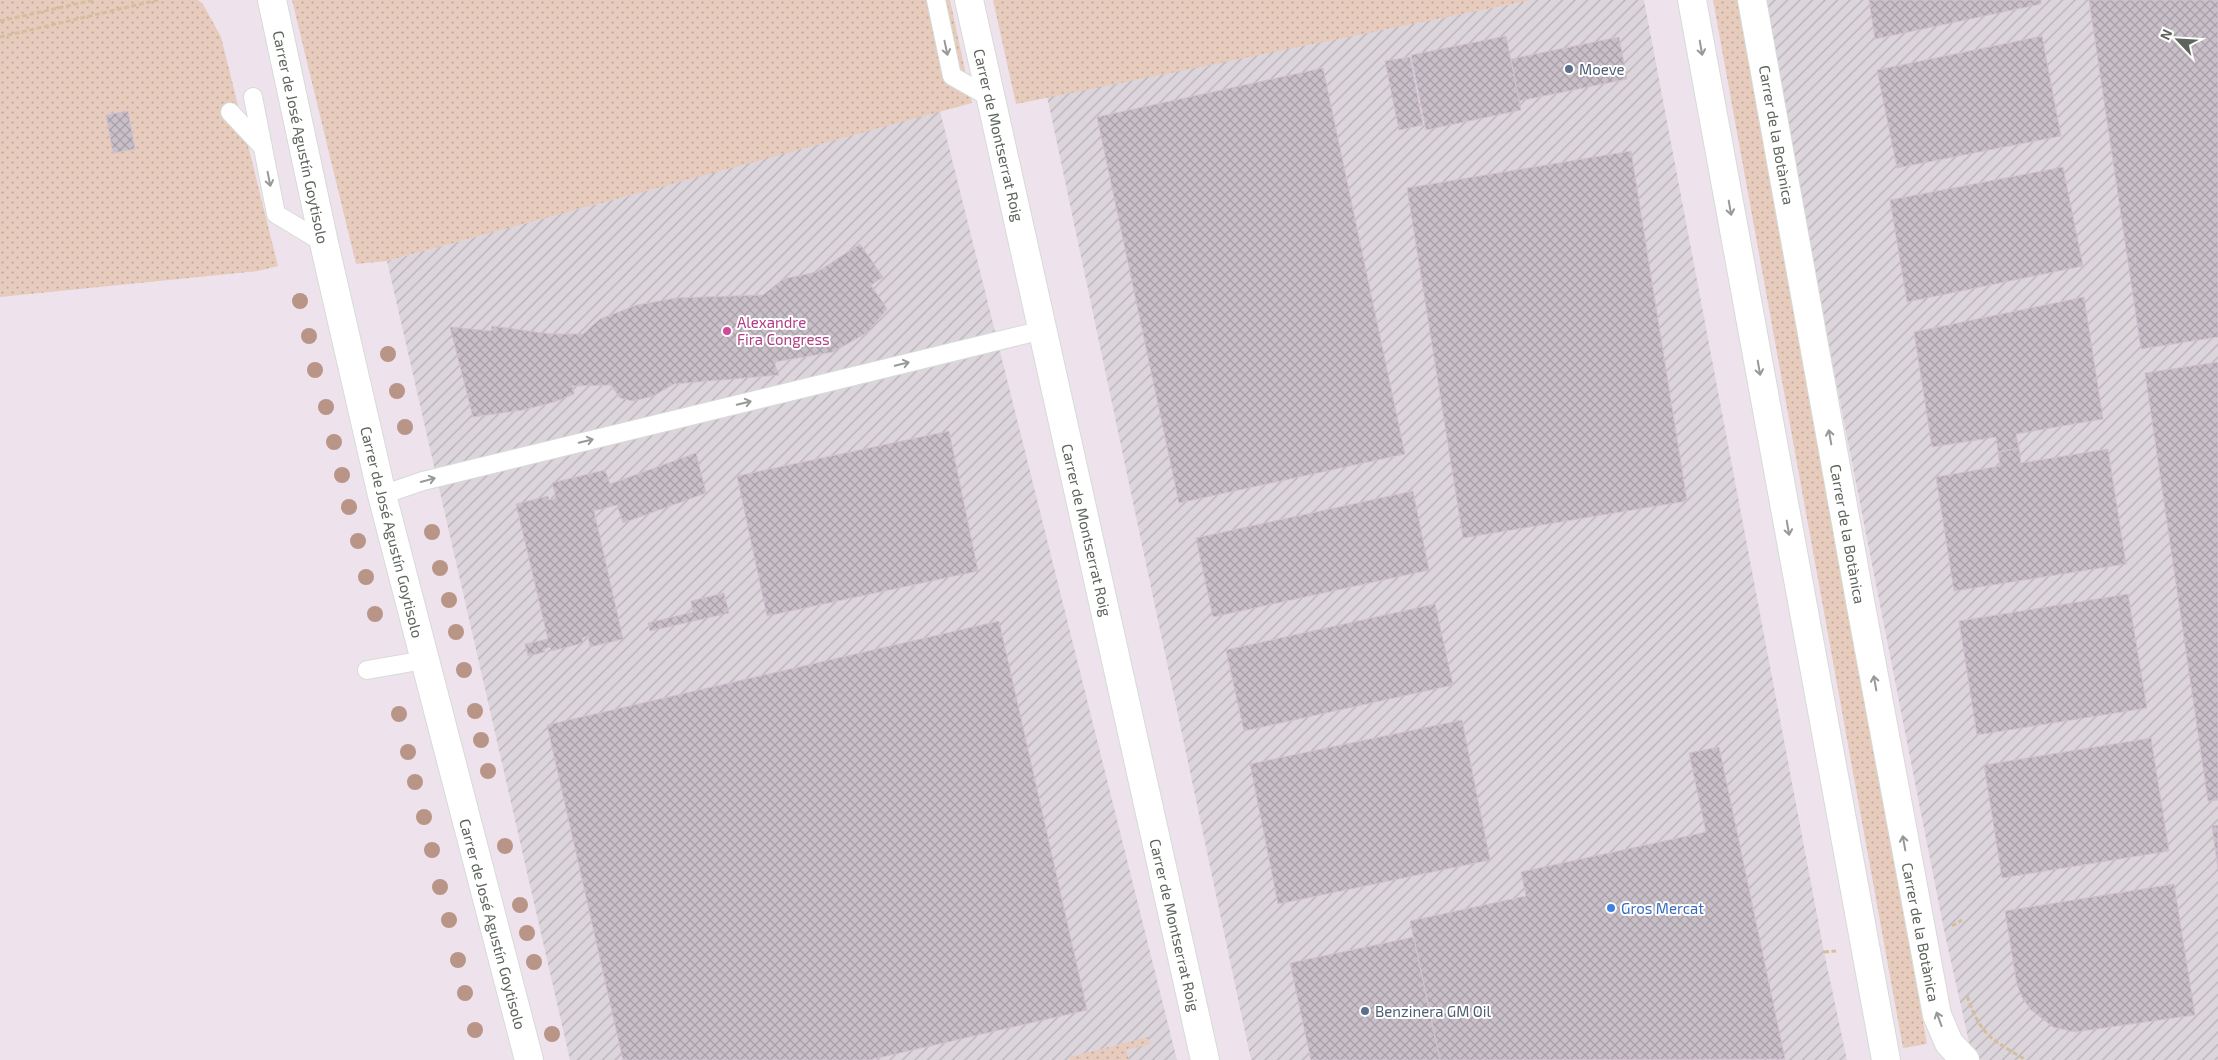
<svg xmlns="http://www.w3.org/2000/svg" width="2218" height="1060" font-family="'Exo 2',sans-serif">
  <style>
    .industrial { fill: url(#industrial-furrows) }
    .grass { fill: url(#grass-dots) }
    .building { fill: url(#building-cross-hatch); stroke: #d3c1d2 }
    .lines { fill: none; stroke-linecap: round; stroke-linejoin: round }
    .lane-casing { stroke: #d5dcd5; stroke-width: 20 }
    .street-casing { stroke: #d5dcd5; stroke-width: 30 }
    .path { stroke: #d4bf9d; stroke-width: 3; stroke-dasharray: 5 2.5; stroke-linecap: butt }
    .lane { stroke: #fff; stroke-width: 18 }
    .street { stroke: #fff; stroke-width: 28 }
    .tree { fill: #b89587 }
    .oneway { stroke: #959a94 }
    .service-dot { fill: #5c6f8a; stroke: #fff; stroke-width: 2 }
    .hotel-dot { fill: #d1479c; stroke: #fff; stroke-width: 2 }
    .shop-dot { fill: #3f7fe0; stroke: #fff; stroke-width: 2 }
    .labels { text-anchor: middle; dominant-baseline: central; stroke-width: 4; stroke-linejoin: round; paint-order: stroke }
    .service-label { font-size: 15px; fill: #4e5e75; stroke: #fff; text-anchor: start }
    .street-label { font-size: 15px; fill: #5c645b; stroke: #fff }
    .hotel-label { font-size: 15px; fill: #b23c85; stroke: #fff; text-anchor: start }
    .shop-label { font-size: 15px; fill: #366cbe; stroke: #fff; text-anchor: start }
  </style>
  <defs>
    <pattern id="industrial-furrows" width="10" height="10" patternUnits="userSpaceOnUse" patternTransform="scale(1.25)"><rect width="10" height="10" fill="#ddd5dc"/><path d="M-1 1l2-2M0 10L10 0M9 11l2-2" fill="none" stroke="#b6b0b5"/></pattern>
    <pattern id="grass-dots" width="8" height="8" patternUnits="userSpaceOnUse" patternTransform="scale(1.25)"><rect width="8" height="8" fill="#e7ccbe"/><path d="M2 2h.1M6 6h.1" fill="none" stroke="#bea99d" stroke-width="1.8" stroke-linecap="round"/></pattern>
    <pattern id="building-cross-hatch" width="8" height="8" patternUnits="userSpaceOnUse" patternTransform="scale(1.25)"><rect width="8" height="8" fill="#c9bfc9"/><path d="M0 0l8 8M0 8l8-8" fill="none" stroke="#a69fa6"/></pattern>
  </defs>
  <rect width="100%" height="100%" fill="#eee2ed"/>
  <path class="industrial" d="M1532,0H1644L1824,952L1847,1060H1251L1047,96Z
    M1761,0H2218V1060H1973L1944,930Z
    M940,111L1177,1060H570L387,261Z"/>
  <path class="grass" d="M0,0H198L203,4L221,37L278,266L258,271L0,297Z
    M292,0H950L972,103L387,261L356,264Z
    M993,0H1532L1016,104Z
    M1713,0H1738L1927,1044L1903,1048Z
    M1148,1037L1150,1044L1126,1050L1129,1060H1070L1069,1057Z"/>
  <path class="building" d="M1869,0H2041V4L1875,39Z
    M2089,0H2218V337L2141,349Z
    M1506,36L1521,110L1426,130L1411,55Z
    M2042,36L2061,136L1897,168L1877,70Z
    M1619,37L1627,79L1519,101L1511,59Z
    M1410,57L1423,125L1399,130L1385,61Z
    M1323,68L1405,454L1179,503L1097,117Z
    M128,111L135,149L113,153L106,115Z
    M1631,151L1687,501L1463,538L1407,188Z
    M2063,167L2083,266L1907,302L1890,200Z
    M860,244L883,277L871,285L887,309L868,332L833,352L774,362L779,375L674,384L653,396L633,401L620,398L611,385L572,386L574,394L554,402L523,410L473,417L450,327L491,331L492,326L551,334H583L600,319L637,305L676,298L763,295L783,279L817,272Z
    M2084,297L2103,419L2016,434L2019,448L1998,452L1996,437L1932,447L1914,332Z
    M2218,362V800L2208,801L2145,373Z
    M949,431L978,571L767,616L737,476Z
    M2019,448L2021,463L2108,449L2126,564L1954,591L1936,477L2000,466L1998,452Z
    M696,453L706,493L623,523L617,505L594,511L623,639L590,647L588,636L582,638L583,643L551,651L550,647L544,649L545,652L528,656L525,644L548,639L516,504L548,496L549,500L556,498L552,483L605,470L610,484Z
    M1413,491L1429,570L1213,617L1196,538Z
    M724,593L729,613L650,631L648,623L693,612L691,601Z
    M2128,594L2147,708L1977,735L1959,621Z
    M1435,604L1453,685L1244,731L1226,650Z
    M999,621L1087,1010L869,1060H623L547,725Z
    M1462,720L1490,860L1278,904L1250,764Z
    M2151,738L2169,851L2002,878L1984,765Z
    M1719,747L1785,1059L1440,1060L1410,921L1526,896L1521,872L1706,832L1689,753Z
    M2218,825V869L2212,826Z
    M2174,884L2195,1015L2075,1032L2053,1027L2031,1010L2023,999L2017,985L2005,911Z
    M1414,937L1440,1060H1311L1290,963Z"/>
  <g class="lines">
    <defs>
      <path id="lane" d="M936,0L952,76L991,98
        M253,97L276,214L324,243
        M230,112L263,147
        M382,495L423,481L1043,330
        M367,670L424,660"/>
      <path id="street" d="M272,0L324,243L382,495L529,1060
        M969,0L1205,1060
        M1692,0L1886,1060
        M1752,0L1861,606L1937,1015L1949,1043L1965,1060"/>
    </defs>
    <use href="#lane" class="lane-casing"/>
    <use href="#street" class="street-casing"/>
    <path class="path" d="M0,21L94,0
      M0,37L158,0
      M1952,926L1962,920
      M1824,952L1836,951
      M1967,996C1981,1036 1991,1039 2026,1060"/>
    <use href="#lane" class="lane"/>
    <use href="#street" class="street"/>
  </g>
  <g class="tree">
    <circle cx="300" cy="301" r="8"/>
    <circle cx="309" cy="336" r="8"/>
    <circle cx="388" cy="354" r="8"/>
    <circle cx="315" cy="370" r="8"/>
    <circle cx="397" cy="391" r="8"/>
    <circle cx="326" cy="407" r="8"/>
    <circle cx="405" cy="427" r="8"/>
    <circle cx="334" cy="442" r="8"/>
    <circle cx="342" cy="475" r="8"/>
    <circle cx="349" cy="507" r="8"/>
    <circle cx="432" cy="532" r="8"/>
    <circle cx="358" cy="541" r="8"/>
    <circle cx="440" cy="568" r="8"/>
    <circle cx="366" cy="577" r="8"/>
    <circle cx="449" cy="600" r="8"/>
    <circle cx="375" cy="614" r="8"/>
    <circle cx="456" cy="632" r="8"/>
    <circle cx="464" cy="670" r="8"/>
    <circle cx="475" cy="711" r="8"/>
    <circle cx="399" cy="714" r="8"/>
    <circle cx="481" cy="740" r="8"/>
    <circle cx="408" cy="752" r="8"/>
    <circle cx="488" cy="771" r="8"/>
    <circle cx="415" cy="782" r="8"/>
    <circle cx="424" cy="817" r="8"/>
    <circle cx="505" cy="846" r="8"/>
    <circle cx="432" cy="850" r="8"/>
    <circle cx="440" cy="887" r="8"/>
    <circle cx="520" cy="905" r="8"/>
    <circle cx="449" cy="920" r="8"/>
    <circle cx="527" cy="933" r="8"/>
    <circle cx="458" cy="960" r="8"/>
    <circle cx="534" cy="962" r="8"/>
    <circle cx="465" cy="993" r="8"/>
    <circle cx="475" cy="1030" r="8"/>
    <circle cx="552" cy="1034" r="8"/>
  </g>
  <defs><path id="oneway-shaft" d="M-6 0H5M1.5-3L5.5 0L1.5 3" fill="none" stroke-width="1.6" stroke-linecap="round" stroke-linejoin="round" transform="scale(1.25)"/></defs>
  <g class="oneway">
    <use href="#oneway-shaft" transform="translate(946 48) rotate(78)"/>
    <use href="#oneway-shaft" transform="translate(1701 48) rotate(80)"/>
    <use href="#oneway-shaft" transform="translate(269 179) rotate(79)"/>
    <use href="#oneway-shaft" transform="translate(1730 208) rotate(80)"/>
    <use href="#oneway-shaft" transform="translate(902 364) rotate(-14)"/>
    <use href="#oneway-shaft" transform="translate(1759 368) rotate(80)"/>
    <use href="#oneway-shaft" transform="translate(744 403) rotate(-14)"/>
    <use href="#oneway-shaft" transform="translate(1830 437) rotate(-100)"/>
    <use href="#oneway-shaft" transform="translate(586 441) rotate(-14)"/>
    <use href="#oneway-shaft" transform="translate(428 480) rotate(-15)"/>
    <use href="#oneway-shaft" transform="translate(1788 528) rotate(80)"/>
    <use href="#oneway-shaft" transform="translate(1875 683) rotate(-100)"/>
    <use href="#oneway-shaft" transform="translate(1904 843) rotate(-100)"/>
    <use href="#oneway-shaft" transform="translate(1939 1019) rotate(-110)"/>
  </g>
  <g class="service-dot">
    <circle cx="1569" cy="69" r="5"/>
    <circle cx="1365" cy="1011" r="5"/>
  </g>
  <circle class="hotel-dot" cx="727" cy="331" r="5"/>
  <circle class="shop-dot" cx="1611" cy="908" r="5"/>
  <g class="labels">
    <g class="service-label">
      <text x="1579" y="69">Moeve</text>
      <text x="1375" y="1011">Benzinera GM Oil</text>
    </g>
    <g class="street-label">
      <text transform="translate(999 135) rotate(77)">Carrer de Montserrat Roig</text>
      <text transform="translate(1777 135) rotate(80)">Carrer de la Botànica</text>
      <text transform="translate(301 137) rotate(78)">Carrer de José Agustín Goytisolo</text>
      <text transform="translate(1087 530) rotate(77)">Carrer de Montserrat Roig</text>
      <text transform="translate(392 532) rotate(76)">Carrer de José Agustín Goytisolo</text>
      <text transform="translate(1848 534) rotate(80)">Carrer de la Botànica</text>
      <text transform="translate(493 924) rotate(75)">Carrer de José Agustín Goytisolo</text>
      <text transform="translate(1175 925) rotate(77)">Carrer de Montserrat Roig</text>
      <text transform="translate(1921 932) rotate(79)">Carrer de la Botànica</text>
    </g>
    <g class="hotel-label">
      <text x="737" y="322">Alexandre<tspan x="737" dy="17">Fira Congress</tspan></text>
    </g>
    <g class="shop-label">
      <text x="1621" y="908">Gros Mercat</text>
    </g>
  </g>
  <g transform="translate(2178 40) rotate(295)" stroke="#ffffff" stroke-width="4" paint-order="stroke">
  <path d="M0-4L9 19L0 12L-9 19Z" fill="#5c645b"/>
  <text y="-8" font-size="14" font-weight="bold" text-anchor="middle" fill="#5c645b">N</text>
  </g>
</svg>
